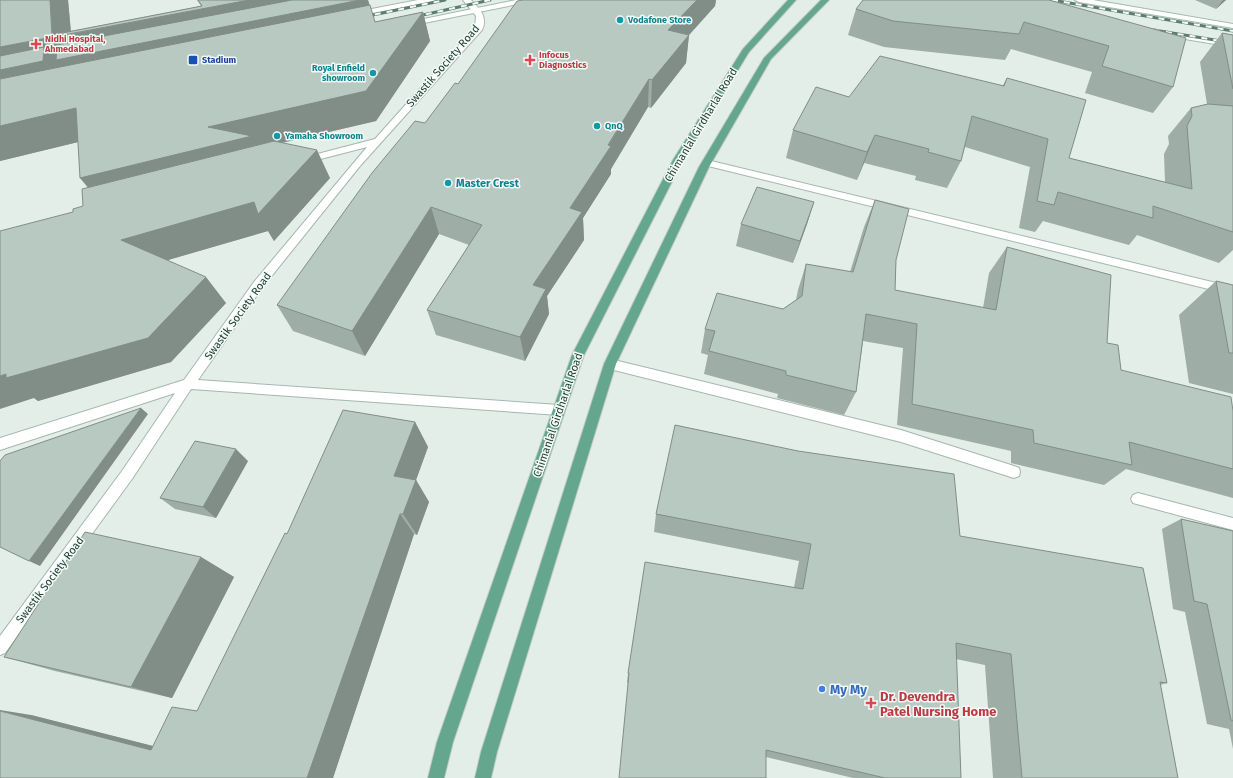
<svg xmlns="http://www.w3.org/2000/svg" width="1233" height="778" font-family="'Fira Sans',sans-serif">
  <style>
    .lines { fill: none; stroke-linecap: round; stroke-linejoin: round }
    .lane-casing { stroke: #a5b7af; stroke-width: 2 }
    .street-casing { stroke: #a5b7af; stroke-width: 2 }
    .secondary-casing { stroke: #a1bbaf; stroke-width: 2 }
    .primary-casing { stroke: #c1cac6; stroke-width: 2 }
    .lane { fill: #fff; fill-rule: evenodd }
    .street { fill: #fff; fill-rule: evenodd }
    .secondary { fill: #fff; fill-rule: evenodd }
    .primary { fill: #64a78e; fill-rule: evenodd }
    .rail-casing { stroke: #5c7d70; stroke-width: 3 }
    .rail { stroke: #f4faf7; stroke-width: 2; stroke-dasharray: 6; stroke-linecap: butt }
    .wall { fill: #9eada6 }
    .shaded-wall { fill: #818d87 }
    .building { fill: #b8c9c1; stroke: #818d87 }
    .culture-dot { fill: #0f9aa8; stroke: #f4faf7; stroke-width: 1.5 }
    .health-dot { fill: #e0444e; stroke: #f4faf7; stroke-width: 1.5 }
    .transit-dot { fill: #1a4fb4; stroke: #f4faf7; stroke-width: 1.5 }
    .shop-dot { fill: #3f7fe0; stroke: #f4faf7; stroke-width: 1.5 }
    .labels { text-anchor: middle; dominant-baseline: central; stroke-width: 3; stroke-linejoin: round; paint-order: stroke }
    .far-culture-label { font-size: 9px; font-weight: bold; fill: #0d838f; stroke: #f4faf7; text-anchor: start }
    .far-health-label { font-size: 9px; font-weight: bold; fill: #be3a42; stroke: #f4faf7; text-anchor: start }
    .far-transit-label { font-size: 9px; font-weight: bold; fill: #164399; stroke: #f4faf7; text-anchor: start }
    .street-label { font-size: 11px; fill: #214135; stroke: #f4faf7 }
    .culture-label { font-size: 11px; font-weight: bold; fill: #0d838f; stroke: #f4faf7; text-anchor: start }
    .near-shop-label { font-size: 13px; font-weight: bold; fill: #366cbe; stroke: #f4faf7; text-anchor: start }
    .near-health-label { font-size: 13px; font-weight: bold; fill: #be3a42; stroke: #f4faf7; text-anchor: start }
  </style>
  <rect width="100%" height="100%" fill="#e3eee8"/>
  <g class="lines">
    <defs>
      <path id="lane" d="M1138,493L1233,518V530L1133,503L1131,499L1133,495Z"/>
      <path id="street" d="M463,0H471C480,9 488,17 482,30L360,166L262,288L198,380L559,405L563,406L565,410L563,414L559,415L191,389L132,479L5,653L0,655V636L122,471L175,393L0,450V438L184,380L254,282L367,147L305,163L302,162L300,160L302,158L375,139L475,27L476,16Z
        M707,160L1233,287V295L704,165L702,163L704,161Z
        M610,359L901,430L1014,466L1019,468L1020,472L1019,476L1014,478L901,442L610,369L606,367L604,364L606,361Z"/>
      <path id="secondary" d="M418,0H435L431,2L356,16L352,14L356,12Z
        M516,0H532L528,2L409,26L405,24L409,22Z
        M1075,0H1093L1233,24V28L1079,2Z
        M1164,32L1233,43V47L1167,36H1164Z"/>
      <path id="primary" d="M788,0H796L749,52L683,160L584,355L453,742L444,778H428L437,742L572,355L673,160L743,49Z
        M821,0H829L771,59L709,167L616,364L497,752L491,778H475L481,752L604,364L699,167L764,58Z"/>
    </defs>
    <use href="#lane" class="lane-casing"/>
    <use href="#street" class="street-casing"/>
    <use href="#secondary" class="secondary-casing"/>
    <use href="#primary" class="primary-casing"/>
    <use href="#lane" class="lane"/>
    <use href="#street" class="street"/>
    <use href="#secondary" class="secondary"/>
    <use href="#primary" class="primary"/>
    <defs>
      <path id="rail" d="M1052,0L1233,31
        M363,17L445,0
        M414,17L490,0
        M1154,30L1233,43"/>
    </defs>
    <use href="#rail" class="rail-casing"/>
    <use href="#rail" class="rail"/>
  </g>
  <path class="wall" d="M0,0H68L71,31L201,6L197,0H368L375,22L423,12L430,41L376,121L282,143L330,178L274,241L268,231L168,260L226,303L171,362L38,401L34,398L73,212L83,206L89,188L78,142L0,161Z
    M697,0H716L715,6L689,35L686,63L651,108L648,107L611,169V174L583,218L584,240L547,296L549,314L525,361L436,335L427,310L469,245L439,234L365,356L293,331L277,305L425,123L458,84Z
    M1049,0L1173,87L1153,113L1085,93L1092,72L1011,49L1005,60L884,47L848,35L856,9Z
    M1195,0H1226L1216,9Z
    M1222,33L1233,35V250L1219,263L1137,235L1129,245L1043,221L1035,232L1019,228L1030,167L965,147L961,161L947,188L915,180L916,176L864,163L857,180L786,158L793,130L849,97L1003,85L1007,78L1069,158L1165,182L1164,154L1169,144L1168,136L1191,108L1207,104L1200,62Z
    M875,200L896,260L895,290L983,308L989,273L1007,247L1107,343L1121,370L1233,411V498L1126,469L1104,485L1011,463V451L897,425L903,348L863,341L856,392L844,415L777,398L778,394L704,374L708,355L701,353L705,329L783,309L796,300L798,290L806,264L850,272L864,227Z
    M814,202L807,224L793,263L736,246L741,224Z
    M1216,281L1233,285V394L1189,383L1179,315Z
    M415,422L428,447L416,480L429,502L417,535L414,534L333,778H0L31,715L153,746L197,711L287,534Z
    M248,461L216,518L175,509L160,498Z
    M656,514L960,536L1167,683L1160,685L1178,778H993L985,665L956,659L961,778H853L766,757L628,683H627L628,673L794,587L799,561L654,532Z
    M1181,519L1233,531V749L1229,729L1207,724L1185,612L1173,609L1162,529Z
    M201,557L234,577L172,698L55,671L4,657Z"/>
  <path class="shaded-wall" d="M50,0H68L71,34L249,0H368L376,28L0,104V47L52,35Z
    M697,0H716L715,6L689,35L686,63L651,108L652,80L668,30Z
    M1223,0H1226L1216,9Z
    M423,12L430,41L376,121L259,148L104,207L80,178L208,127Z
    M649,79L648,107L611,169V174L583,218L584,240L547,296L549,314L525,361L520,337L533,285L570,208Z
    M76,108L99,137L0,161V126Z
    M875,135L864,163L857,180L867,152Z
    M317,150L330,178L274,241L268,231L144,267L121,240Z
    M814,202L807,224L793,263L800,241Z
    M431,207L439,234L365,356L352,331Z
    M206,277L226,303L171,362L38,401L34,398L0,409V376Z
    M141,408L148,414L40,566L29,561Z
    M415,422L428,447L416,480L429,502L417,535L403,514L394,476Z
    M236,449L248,461L216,518L203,507Z
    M400,514L414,534L333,778H307Z
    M201,557L234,577L172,698L131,687Z
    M0,710L31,715L188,755L151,750L0,711Z"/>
  <path class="building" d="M0,0H50L52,35L202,6L198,0H249L0,47Z
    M292,0H360L56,60L57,45Z
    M523,0H697L668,30L689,35L652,80L649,79L608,145L611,146L570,208L582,212L533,285L546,289L520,337L427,310L482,225L431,207L352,331L277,305L372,173L415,121L425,123L455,83L458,84L517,1Z
    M863,0H1049L1186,38L1173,87L1102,66L1109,46L1024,22L1019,34L893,21L856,9Z
    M370,5L375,22L423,12L366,91L208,127L252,136L80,178L76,108L0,126V79Z
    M1222,33L1233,35V89Z
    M44,47L43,61L0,70V56Z
    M880,56L1004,86L1007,78L1086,100L1069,158L1192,189L1187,126L1192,116L1191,108L1208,104L1233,106V232L1153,206V218L1058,192L1054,205L1037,201L1048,139L972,116L961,161L928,152L929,149L875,135L867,152L793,130L816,87L849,97Z
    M274,141L317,150L258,214L254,202L121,240L206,277L148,338L6,378V374L0,376V231L73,212V209L83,206L82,189Z
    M757,187L814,202L800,241L741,224Z
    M875,200L909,209L896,260L895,290L996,310L1007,247L1111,275L1107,343L1118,345L1121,370L1231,397L1233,411V469L1129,442L1132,465L1034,443L1033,430L912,404L917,324L866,314L856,392L786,375V371L709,351L715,331L705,329L717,293L783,309L802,296L806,264L853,272Z
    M1216,281L1233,285V353H1229Z
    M141,408L29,561L0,547V461L5,455Z
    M343,410L415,422L394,476L416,480L403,514H400L307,778H0V711L151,750L172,707L197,711L285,533L287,534Z
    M675,425L798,451L954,474L960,536L1143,568L1167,683L1160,682L1178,778H1022L1011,654L956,643L961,778H885L766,750V778H619L629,673H628L645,562L803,589L811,544L656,514Z
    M195,441L236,449L203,507L160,498Z
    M1181,519L1233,531V721L1231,720L1207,604L1194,601Z
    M85,532L201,557L131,687L4,657Z"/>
  <g class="culture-dot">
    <circle cx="620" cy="20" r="4"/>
    <circle cx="373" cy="73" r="4"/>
    <circle cx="597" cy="126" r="4"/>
    <circle cx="277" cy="136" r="4"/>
    <circle cx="448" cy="183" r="4"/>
  </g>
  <g class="health-dot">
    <path d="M34 38h4v4h4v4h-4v4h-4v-4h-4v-4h4z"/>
    <path d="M528 54h4v4h4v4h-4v4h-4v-4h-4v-4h4z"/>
    <path d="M869 697h4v4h4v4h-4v4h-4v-4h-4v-4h4z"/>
  </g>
  <rect class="transit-dot" x="188" y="55" width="10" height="10" rx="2"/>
  <circle class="shop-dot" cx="822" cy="689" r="4"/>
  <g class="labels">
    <g class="far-culture-label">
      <text x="628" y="20">Vodafone Store</text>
      <text x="365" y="68" text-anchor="end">Royal Enfield<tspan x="365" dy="10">showroom</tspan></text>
      <text x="605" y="126">QnQ</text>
      <text x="285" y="136">Yamaha Showroom</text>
    </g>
    <g class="far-health-label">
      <text x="45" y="39">Nidhi Hospital,<tspan x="45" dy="10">Ahmedabad</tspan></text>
      <text x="539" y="55">Infocus<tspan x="539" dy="10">Diagnostics</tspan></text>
    </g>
    <g class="far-transit-label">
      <text x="202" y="60">Stadium</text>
    </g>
    <g class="street-label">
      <text transform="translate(443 66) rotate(-49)">Swastik Society Road</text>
      <text transform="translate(701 125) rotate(-59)">Chimanlal Girdharlal Road</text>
      <text transform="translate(238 316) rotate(-54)">Swastik Society Road</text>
      <text transform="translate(558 415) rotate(-71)">Chimanlal Girdharlal Road</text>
      <text transform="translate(50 580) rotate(-53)">Swastik Society Road</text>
    </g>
    <g class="culture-label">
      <text x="456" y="183">Master Crest</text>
    </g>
    <g class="near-shop-label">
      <text x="830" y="689">My My</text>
    </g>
    <g class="near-health-label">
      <text x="880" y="696">Dr. Devendra<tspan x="880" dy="15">Patel Nursing Home</tspan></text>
    </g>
  </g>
</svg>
